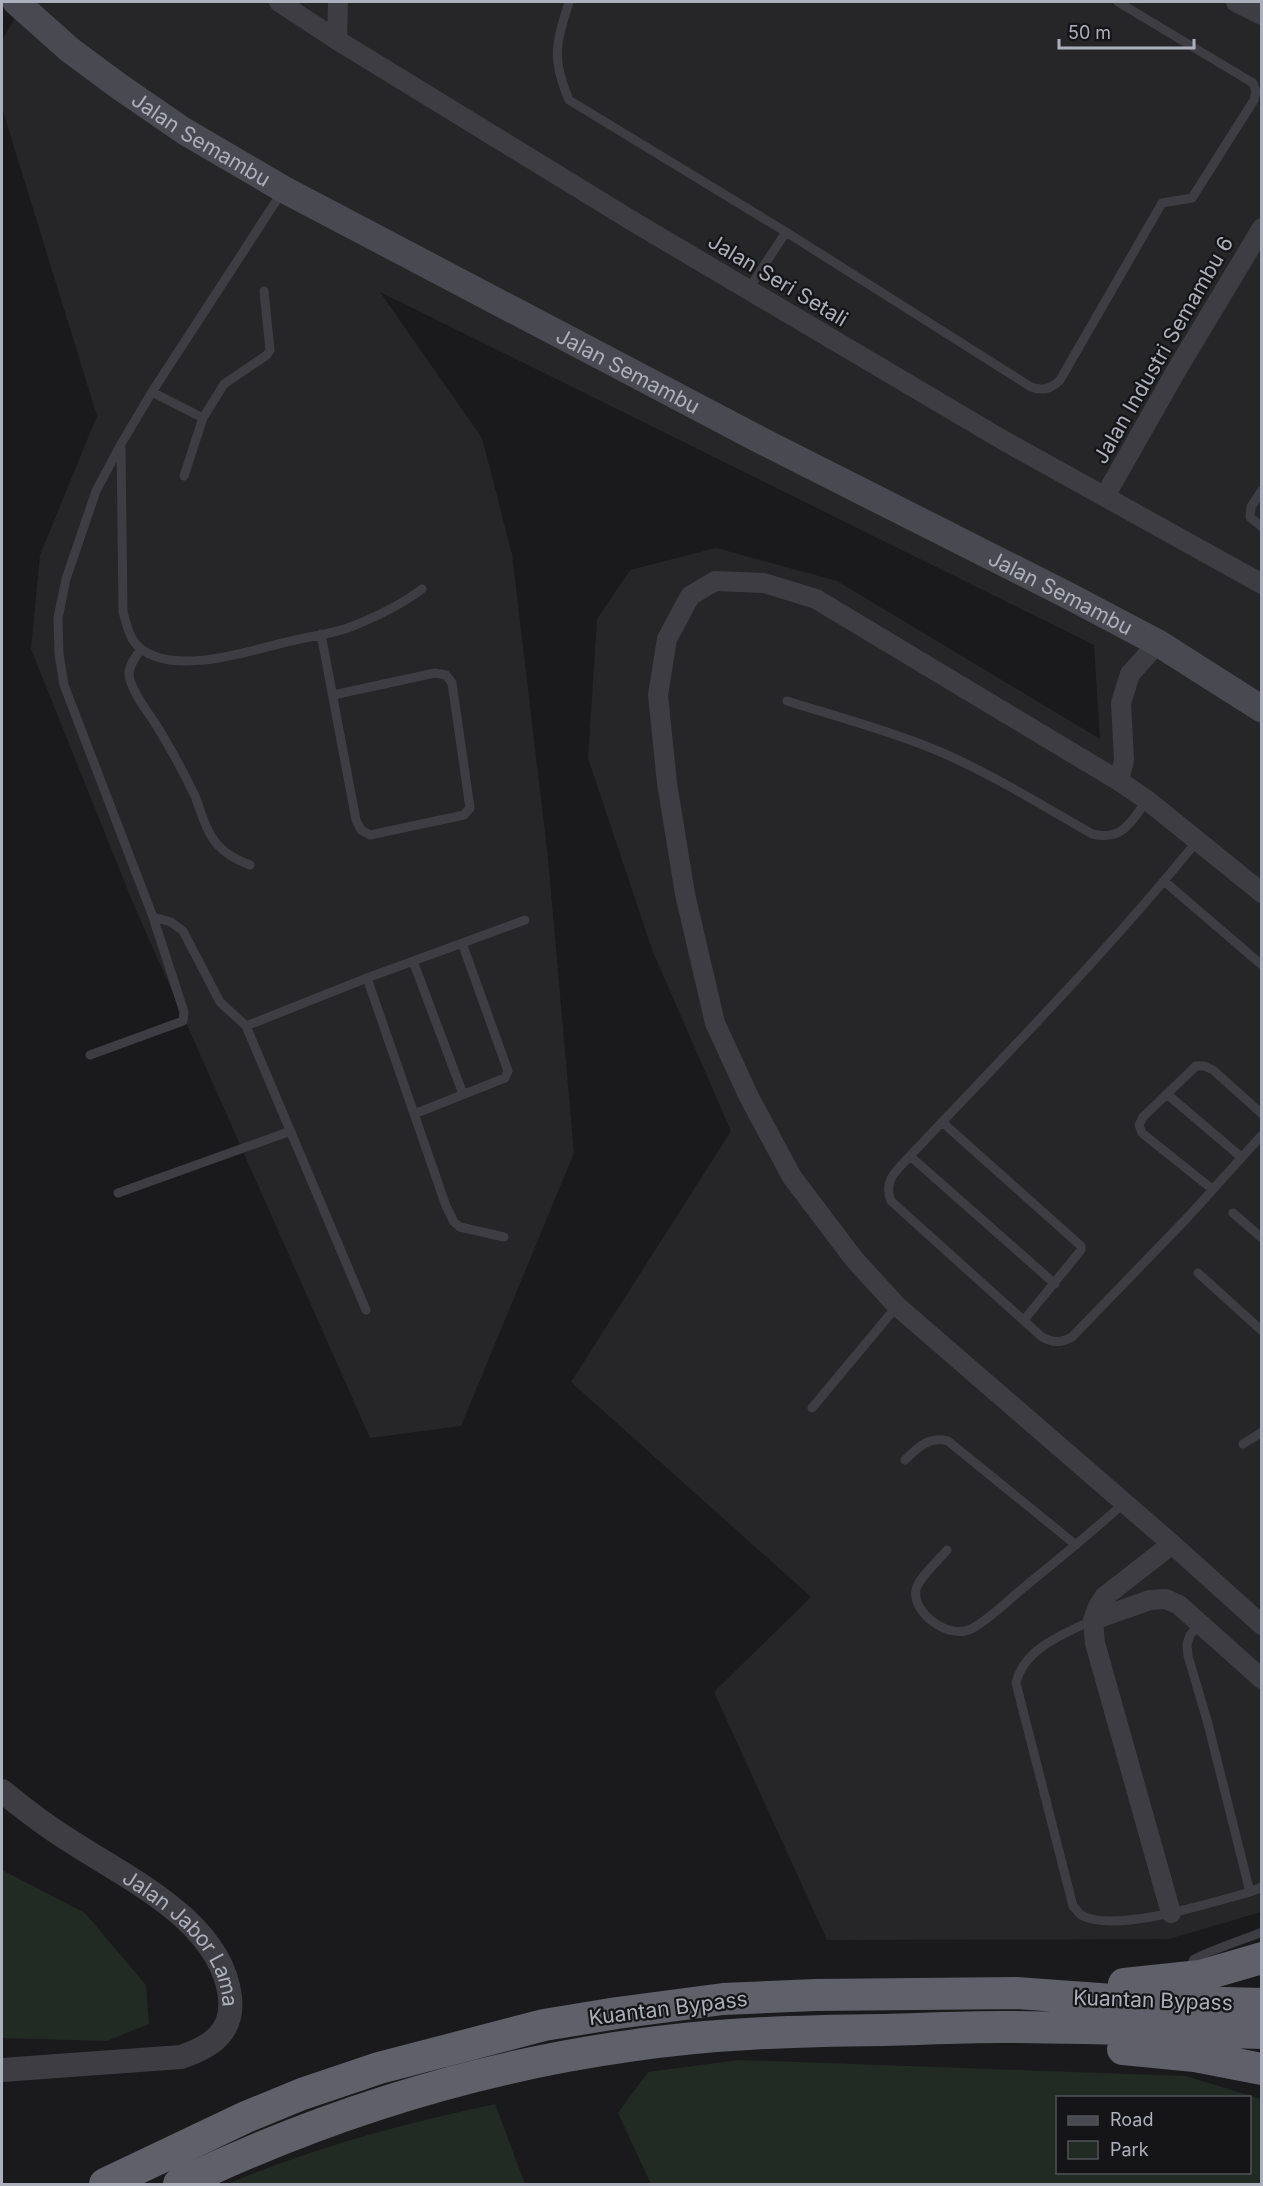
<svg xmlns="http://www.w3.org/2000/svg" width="1263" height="2186" font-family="Inter,sans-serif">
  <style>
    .built { fill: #262629 }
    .green { fill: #222b23; fill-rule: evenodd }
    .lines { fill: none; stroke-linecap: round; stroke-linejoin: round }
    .service { stroke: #3d3d43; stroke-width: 9 }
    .minor { stroke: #3d3d43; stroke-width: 20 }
    .tertiary { stroke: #3d3d43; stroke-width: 24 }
    .secondary { stroke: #494a51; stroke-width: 27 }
    .trunk { stroke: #5f6069; stroke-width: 32 }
    .labels { text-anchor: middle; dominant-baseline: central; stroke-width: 4.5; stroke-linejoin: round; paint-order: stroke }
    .street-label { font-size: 21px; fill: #acb0bc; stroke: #151517 }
  </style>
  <rect width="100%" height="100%" fill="#1a1a1c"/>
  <path class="built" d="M24,2H1261V1912L1169,1939L827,1940L714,1692L811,1597L571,1382L731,1131L653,952L588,758L597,619L630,570L716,548L837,581L1100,739L1094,645L380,292L482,438L512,554L548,858L574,1153L461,1426L370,1438L133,903L31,649L40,555L97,416L2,108V40Z"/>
  <path class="green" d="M2,1870L85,1913L146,1985L149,2024L107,2041L2,2038Z
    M739,2060L1186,2076L1261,2099V2184H651L618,2113L648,2072ZM1058,2098H1250V2172H1058Z
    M495,2104L525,2184H228C315,2147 402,2124 495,2104Z"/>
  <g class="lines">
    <path class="service" d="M569,2C556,44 551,58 569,100L786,232
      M282,192L152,392L121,444L96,491L66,579L58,618L59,654L64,685L153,917L171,922L183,931L220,1002L246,1026L366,1310
      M748,290L786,232L1031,387C1043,391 1051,389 1060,380L1162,203L1192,198L1254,100L1256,91L1253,83L1118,2
      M152,392L203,418L224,384L267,355L270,350L264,291
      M121,446L123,612C127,625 129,639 140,648C175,677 251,650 291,641C311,636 334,634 353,626C378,616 401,605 422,589
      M184,476L203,418
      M1262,490L1251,507L1250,517L1262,527
      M321,634L356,820L361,830L370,835L464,815L470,808L452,683L446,675L435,673L333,695
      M141,649C136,656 129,665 129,674C130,689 147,711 155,723C170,747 183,771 195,796C201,811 204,826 213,839C223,853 235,859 250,865
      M787,701C835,716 884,729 931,748C987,771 1040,804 1092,834C1123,841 1131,822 1147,800
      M1197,841C1108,951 1007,1053 910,1156C896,1171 883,1180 891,1201L1042,1337C1053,1343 1061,1343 1072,1337L1188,1217L1262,1135
      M1164,881L1262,965
      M413,961L463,1094
      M367,978L446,1206L454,1222L460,1227L504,1237
      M246,1026L367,978L525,920
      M90,1055L183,1021L184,1012L153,917
      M1167,1094L1143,1117L1139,1125L1142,1133L1212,1189
      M414,1114L505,1078L508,1071L462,943
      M942,1122L1081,1246V1250L1024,1320
      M910,1156L1055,1284
      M1241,1157L1167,1094L1196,1066H1204L1213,1070L1262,1114
      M118,1193L291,1131
      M1233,1213L1262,1238
      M1198,1273L1262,1331
      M812,1408L897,1306
      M1243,1444L1262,1432
      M905,1460C918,1447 929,1436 948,1441L1076,1545
      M947,1550C939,1560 918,1578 916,1590C912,1614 950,1640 971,1629C989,1620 1006,1602 1022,1589C1056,1561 1091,1533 1124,1503
      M1093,1620C1064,1634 1024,1648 1016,1683L1073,1906C1076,1909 1079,1914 1083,1916C1117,1933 1213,1902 1250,1892L1262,1887
      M1200,1624L1190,1635L1187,1644L1188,1656L1207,1720L1250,1892
      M1190,1973C1191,1969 1192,1962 1194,1959C1196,1956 1253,1936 1262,1932"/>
    <path class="minor" d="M279,2L337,40L634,222L1001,439L1262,584
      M1236,2L1262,15
      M337,40L338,2
      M1105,496L1179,366L1262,228
      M1119,781L1124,760L1121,703L1130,674L1158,643
      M1262,893L1147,800L1119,781L816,599L764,583L715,581L690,596L667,639L658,695L667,783L685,894L715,1023L749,1097L792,1177L854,1259L897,1306L1172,1544L1262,1625
      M1093,1620L1150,1600L1166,1599L1179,1605L1262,1679
      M1171,1913L1095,1643C1093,1622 1091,1615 1104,1597L1172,1544"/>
    <path class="tertiary" id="s1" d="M2,1791C24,1809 47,1827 72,1842C128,1879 221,1921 230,1997C234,2033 210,2047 181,2057L2,2070"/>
    <path class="secondary" id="s2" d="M16,2L70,50L120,87L184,131L283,189L764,442L1069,596L1158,643L1262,709"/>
    <path class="trunk" d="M1124,1984L1200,1976L1262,1958
      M1123,2049L1195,2056L1262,2069
      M105,2184L246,2117L302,2094L379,2068L544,2025L617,2013L723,1999L815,1995L1016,1993L1113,2000L1262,2004
      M179,2184C321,2116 472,2068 629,2046C713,2033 798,2031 884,2030C923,2029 961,2027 1000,2027C1087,2027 1175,2031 1262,2033"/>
  </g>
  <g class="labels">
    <g class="street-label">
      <text stroke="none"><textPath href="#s2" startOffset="231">Jalan Semambu</textPath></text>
      <text transform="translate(778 280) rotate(31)">Jalan Seri Setali</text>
      <text transform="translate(1163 350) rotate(-60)">Jalan Industri Semambu 6</text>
      <text stroke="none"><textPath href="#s2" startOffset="717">Jalan Semambu</textPath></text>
      <text stroke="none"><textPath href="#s2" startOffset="1203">Jalan Semambu</textPath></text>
      <text stroke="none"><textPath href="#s1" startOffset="237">Jalan Jabor Lama</textPath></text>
      <text transform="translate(1153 2000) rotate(2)">Kuantan Bypass</text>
      <text transform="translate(668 2008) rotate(-7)">Kuantan Bypass</text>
    </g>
  </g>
  <rect width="1263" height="2186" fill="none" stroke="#acb0bc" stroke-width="6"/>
  <rect x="1056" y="2096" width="195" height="78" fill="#151517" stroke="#515359" stroke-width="1.5"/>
  <rect x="1068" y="2116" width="30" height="9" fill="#494a51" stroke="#515359" stroke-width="1.5"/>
  <text x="1110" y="2126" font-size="18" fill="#acb0bc">Road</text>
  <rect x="1068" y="2141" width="30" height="18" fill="#222b23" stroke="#515359" stroke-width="1.5"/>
  <text x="1110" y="2156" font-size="18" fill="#acb0bc">Park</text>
  <path d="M1059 39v9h135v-9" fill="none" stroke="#acb0bc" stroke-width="3"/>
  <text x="1068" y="39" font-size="18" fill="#acb0bc" stroke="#151517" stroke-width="4.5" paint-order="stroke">50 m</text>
</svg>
